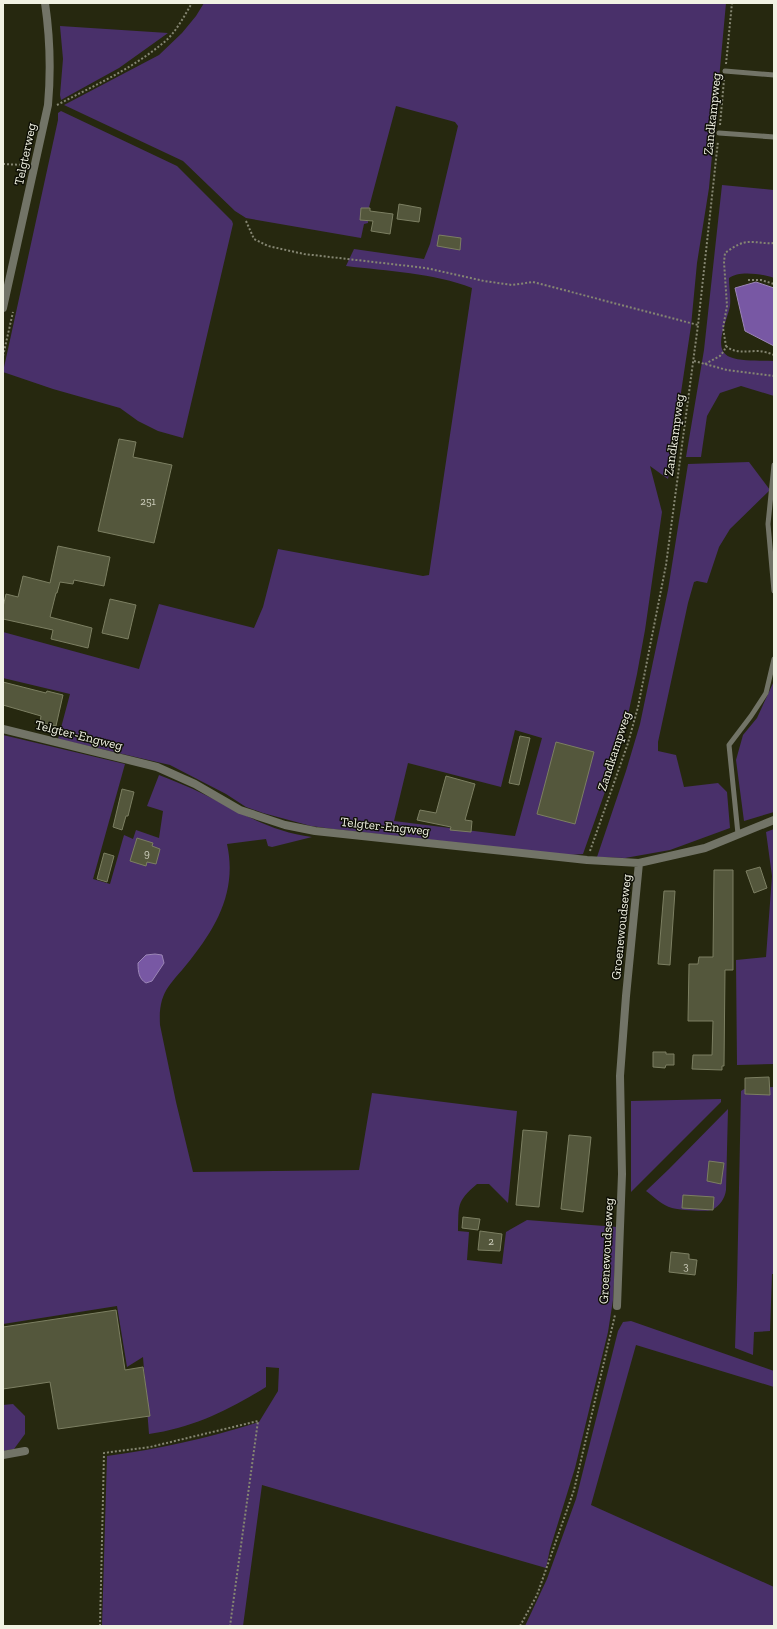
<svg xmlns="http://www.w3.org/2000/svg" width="777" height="1629" font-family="'Zilla Slab',serif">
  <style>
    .green { fill: #49306a; fill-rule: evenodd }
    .water { fill: #7858a4; stroke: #9c86b7 }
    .building { fill: #54573c; stroke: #7c7f62 }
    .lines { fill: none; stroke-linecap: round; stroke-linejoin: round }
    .path { stroke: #858672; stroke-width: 2; stroke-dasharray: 2 2; stroke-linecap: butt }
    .service { stroke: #727467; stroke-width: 5 }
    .minor { stroke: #727467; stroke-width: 8 }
    .labels { text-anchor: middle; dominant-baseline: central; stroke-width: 3; stroke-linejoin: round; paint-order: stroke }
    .number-label { font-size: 11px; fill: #cacbb9 }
    .street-label { font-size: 13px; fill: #f1f2e3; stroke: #0f1006 }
  </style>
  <rect width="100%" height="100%" fill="#26280f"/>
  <path class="green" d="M204,3H726L709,188L697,263L691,326L668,479L650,466L662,512L645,630L637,674L624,733L606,789L583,854L570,855L333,829L311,826L263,813L246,807L226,794L170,765L58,739L70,694L3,678V632L139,669L159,604L254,628L263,607L278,549L423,576L429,575L472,288C434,273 387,271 346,266L354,249L424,259L430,244L458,126L455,122L396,106L368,211V223L364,224L361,238L246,218L235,211L183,161L64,105L159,55L182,33L196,16ZM515,730L542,738L515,836L394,821L408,763L501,787Z
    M60,26L168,33L119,68L61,100L60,95L63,59Z
    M61,111L177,166L232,221L233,224L183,438L158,431L138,421L120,408L53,389L3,372L58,120V113Z
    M722,185L774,190V278C763,274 739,270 729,278C729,287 731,297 730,306C728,319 711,350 730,357C742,362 761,360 774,361V396L741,386L720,393L707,416L701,457H686L704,350Z
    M749,462L770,490L730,529L719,547L707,583L697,581L694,582L688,603L658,742V751L676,755L684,787L718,783L727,792L730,828L670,850L625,858L597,857L626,771L640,724L668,590L688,464Z
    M774,681V812L744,821L736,760L743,735L757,718Z
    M3,735L125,764L93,879L110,884L124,835L133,839L136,830L159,838L163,811L147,806L159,775C171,780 182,784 193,789C234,808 266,831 312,837L272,847L268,846L266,839L227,844C237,889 218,925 191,959C171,985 158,990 160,1025L176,1102L193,1172L359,1170L372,1093L517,1111L508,1203L489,1184H477C456,1202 459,1205 458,1231L469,1232L467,1260L502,1264L506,1232L527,1220L617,1227L613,1300L608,1332L575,1468L550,1549L546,1568L262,1485L243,1626H102L107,1456C158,1449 209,1438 259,1422L278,1391L279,1368L266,1367V1387C229,1410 193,1428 149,1434L143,1357L127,1367L117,1306L3,1324Z
    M774,829V1064L737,1065L736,960L766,957L772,876L766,832Z
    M774,1087V1274H772L770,1331L754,1332L753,1355L735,1348L737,1285L741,1091L746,1088Z
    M721,1099V1102L631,1192V1101Z
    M728,1109L726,1190C725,1198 720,1206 712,1210C705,1212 679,1210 672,1208C662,1205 654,1197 646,1191L669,1169Z
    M631,1321L774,1371V1387L636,1345L591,1505L774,1587V1626H525L547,1579L576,1499L618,1331L623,1322Z
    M13,1404L25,1416V1434L14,1449L3,1451V1405Z"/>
  <path class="water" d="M756,282L774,288V346L745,331L735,288Z
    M155,954L162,955L164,963L152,981L146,983C139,979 138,972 138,963L146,955Z"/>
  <path class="building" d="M399,204L421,208L419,222L397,219Z
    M361,208H370V211L393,214L390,234L371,231L373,221L360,220Z
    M439,235L461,238L460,250L437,246Z
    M119,439L136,442L133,457L172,465L154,543L98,531Z
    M58,546L110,557L104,586L74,580L73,584L60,582L57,593H56L50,617L92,628L88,648L51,639L53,630L3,619V607L6,594L18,597L23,576L50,583Z
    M110,599L136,605L128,639L102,633Z
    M3,682L46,693L47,691L63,695L56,726L40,722L41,716L3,705Z
    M520,736L530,738L519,785L509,783Z
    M556,742L594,752L575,824L537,814Z
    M446,776L475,784L465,820L472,821L471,832L450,830L451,827L417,820L420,810L436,813Z
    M122,789L134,792L128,816H126L122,830L113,827Z
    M137,838L153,843L152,846L160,849L156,864L147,862L146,866L130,861Z
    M104,853L114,856L107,882L97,879Z
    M760,867L767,888L754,893L746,871Z
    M714,870H733V970H725L724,1066H722V1070L692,1069L693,1055H712L713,1021H688L689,964H698L699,957H713Z
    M664,891H675L670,965L658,964Z
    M653,1052H666V1054H674V1065H666L665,1068L653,1067Z
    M769,1077L770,1095L745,1094V1078Z
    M523,1130L547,1132L539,1207L516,1205Z
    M569,1135L591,1137L583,1212L561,1209Z
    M709,1161L724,1163L721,1184L707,1181Z
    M683,1195L714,1197L713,1210L682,1208Z
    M463,1217L480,1219L478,1230L462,1228Z
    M480,1231L502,1234L500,1251L478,1250Z
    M671,1252L689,1254V1259L697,1260L695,1275L669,1272Z
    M116,1310L125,1370L143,1367L150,1416L58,1429L50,1382L3,1389V1327Z"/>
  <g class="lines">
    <path class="path" d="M726,64L732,3
      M57,105C93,86 132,69 163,43C176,33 184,16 192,3
      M720,125L724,80
      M3,164L24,165
      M246,221L254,239L268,246L304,254L426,268L484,281L512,285L533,282L698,325
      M748,280H761L774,284
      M726,346C735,354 746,351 758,351C763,351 769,353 774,355
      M3,356L13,312
      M694,361L727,370L774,376
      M705,364L720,356L724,351L726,346L723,328L727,306L724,262L725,253C732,248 742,241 751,242C760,242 766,244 774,243
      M590,851L628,743L638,707L666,565L698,325L718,141
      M100,1626L104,1453L150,1447L258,1421L230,1626
      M520,1626L537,1595L574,1490L615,1315"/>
    <path class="service" d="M725,71L774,75
      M719,133L774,137
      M774,465L768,524L774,591
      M738,834L729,745L751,716L766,693L774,659"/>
    <path class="minor" d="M3,308L48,105C51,71 50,37 45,3
      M3,729L157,767L195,784L240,810L285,825L315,831L587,860L639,863L705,848L774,820
      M617,1306L622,1174L620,1076L626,996L639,863
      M3,1455L25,1451"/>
  </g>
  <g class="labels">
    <g class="number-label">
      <text x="148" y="501">251</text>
      <text x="147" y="853">9</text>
      <text x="491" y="1241">2</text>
      <text x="686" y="1266">3</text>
    </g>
    <g class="street-label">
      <text transform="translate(712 114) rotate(-84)">Zandkampweg</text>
      <text transform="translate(25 154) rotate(-78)">Telgterweg</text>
      <text transform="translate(674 435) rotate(-82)">Zandkampweg</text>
      <text transform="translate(79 735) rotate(14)">Telgter-Engweg</text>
      <text transform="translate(614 751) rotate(-72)">Zandkampweg</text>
      <text transform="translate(385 826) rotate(6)">Telgter-Engweg</text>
      <text transform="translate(621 927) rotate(-84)">Groenewoudseweg</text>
      <text transform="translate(606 1251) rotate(-87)">Groenewoudseweg</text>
    </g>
  </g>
  <rect width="777" height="1629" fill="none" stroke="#f1f2e3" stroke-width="8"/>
</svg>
